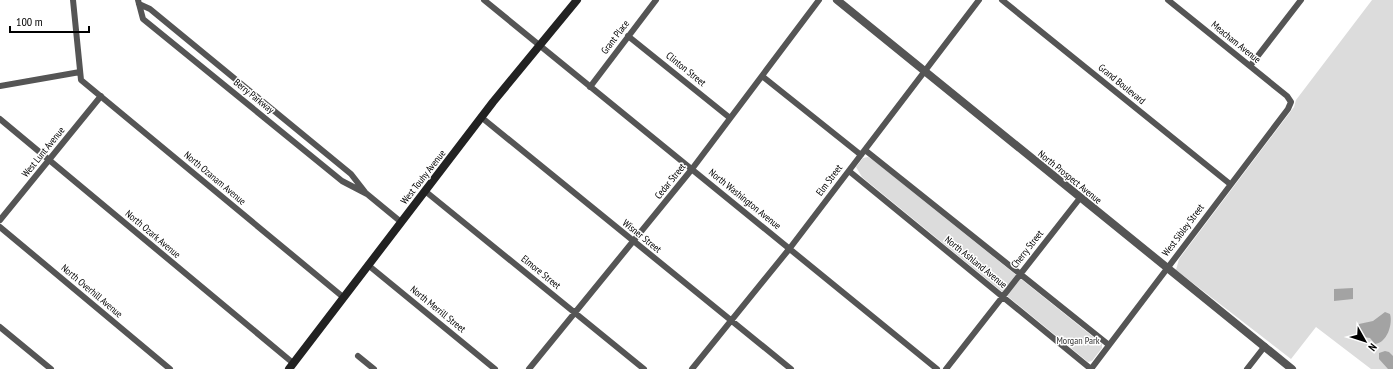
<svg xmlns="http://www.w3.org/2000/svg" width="1393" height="369" font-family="'PT Sans Narrow',sans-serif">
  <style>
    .green { fill: #dcdcdc }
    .water { fill: #a3a3a3 }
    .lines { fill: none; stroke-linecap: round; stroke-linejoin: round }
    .minor { stroke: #555; stroke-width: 6 }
    .tertiary { stroke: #555; stroke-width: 8 }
    .secondary { stroke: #222; stroke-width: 8 }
    .labels { text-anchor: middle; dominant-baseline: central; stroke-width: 3; stroke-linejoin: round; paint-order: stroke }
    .street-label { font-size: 10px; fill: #000; stroke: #fff }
    .park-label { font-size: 10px; fill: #333; stroke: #fff }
  </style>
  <rect width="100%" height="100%" fill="#fff"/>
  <path class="green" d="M1372,0H1393V369H1371L1316,327L1291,359L1176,270L1179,259L1294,107L1296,100Z
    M868,157L873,160L1102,344V348L1092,361L1088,362L862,177L856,167L863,158Z"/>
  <path class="water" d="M1353,288V299L1334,301V289Z
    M1385,312L1390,314C1393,324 1387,343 1375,344L1370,338L1363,337L1357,334V327L1359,324L1373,321Z
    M1385,351L1389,352L1393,356V369H1388L1379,359V353Z"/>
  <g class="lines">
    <path class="minor" d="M73,0L81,80L343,297
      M138,0L143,19L342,181L367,194L401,222
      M484,0L937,369
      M1002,0L1230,184
      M139,4L150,9L351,174L365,192
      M628,36L730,118
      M1250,66L1301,0
      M762,76L861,155
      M0,86L80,72
      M590,87L656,0
      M481,117L791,369
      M0,119L293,363
      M865,150L1109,345
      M849,171L1091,369
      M425,191L644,369
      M0,220L101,96
      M0,227L170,369
      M368,265L495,369
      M0,327L51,369
      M358,356L374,369
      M529,369L692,169L819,0
      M692,369L790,248L979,0
      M946,369L1080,198
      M1091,369L1288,109L1291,102L1287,96L1168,0
      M1247,369L1265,346"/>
    <path class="tertiary" d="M837,0L1292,369"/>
    <path class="secondary" d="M289,369L493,102L577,0"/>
  </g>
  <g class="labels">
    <g class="street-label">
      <text transform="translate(615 37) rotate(-53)">Grant Place</text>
      <text transform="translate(1236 42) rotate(39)">Meacham Avenue</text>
      <text transform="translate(686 69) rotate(39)">Clinton Street</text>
      <text transform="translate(1122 84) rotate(39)">Grand Boulevard</text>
      <text transform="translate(254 96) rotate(39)">Berry Parkway</text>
      <text transform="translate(43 152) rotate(-51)">West Lunt Avenue</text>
      <text transform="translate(423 177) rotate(-52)">West Touhy Avenue</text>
      <text transform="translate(1070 177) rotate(39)">North Prospect Avenue</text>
      <text transform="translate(215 178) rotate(40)">North Ozanam Avenue</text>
      <text transform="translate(829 180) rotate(-53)">Elm Street</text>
      <text transform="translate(670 181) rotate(-51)">Cedar Street</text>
      <text transform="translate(745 199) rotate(39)">North Washington Avenue</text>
      <text transform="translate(1183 230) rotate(-53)">West Sibley Street</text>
      <text transform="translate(153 234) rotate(40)">North Ozark Avenue</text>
      <text transform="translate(642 236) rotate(39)">Wisner Street</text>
      <text transform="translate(1027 249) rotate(-52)">Cherry Street</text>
      <text transform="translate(976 262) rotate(39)">North Ashland Avenue</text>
      <text transform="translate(541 272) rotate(39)">Elmore Street</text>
      <text transform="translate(92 291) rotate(40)">North Overhill Avenue</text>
      <text transform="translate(438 309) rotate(39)">North Merrill Street</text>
    </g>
    <g class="park-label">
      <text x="1078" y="340">Morgan Park</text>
    </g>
  </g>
  <g transform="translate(1365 341) rotate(129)" stroke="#ffffff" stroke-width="3" paint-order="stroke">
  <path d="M0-3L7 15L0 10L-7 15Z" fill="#000000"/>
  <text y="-6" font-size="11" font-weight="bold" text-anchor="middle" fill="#000000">N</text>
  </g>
  <path d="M10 26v6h79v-6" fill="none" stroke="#000000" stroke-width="2"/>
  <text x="16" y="26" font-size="12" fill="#000000" stroke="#ffffff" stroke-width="3" paint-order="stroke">100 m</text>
</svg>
